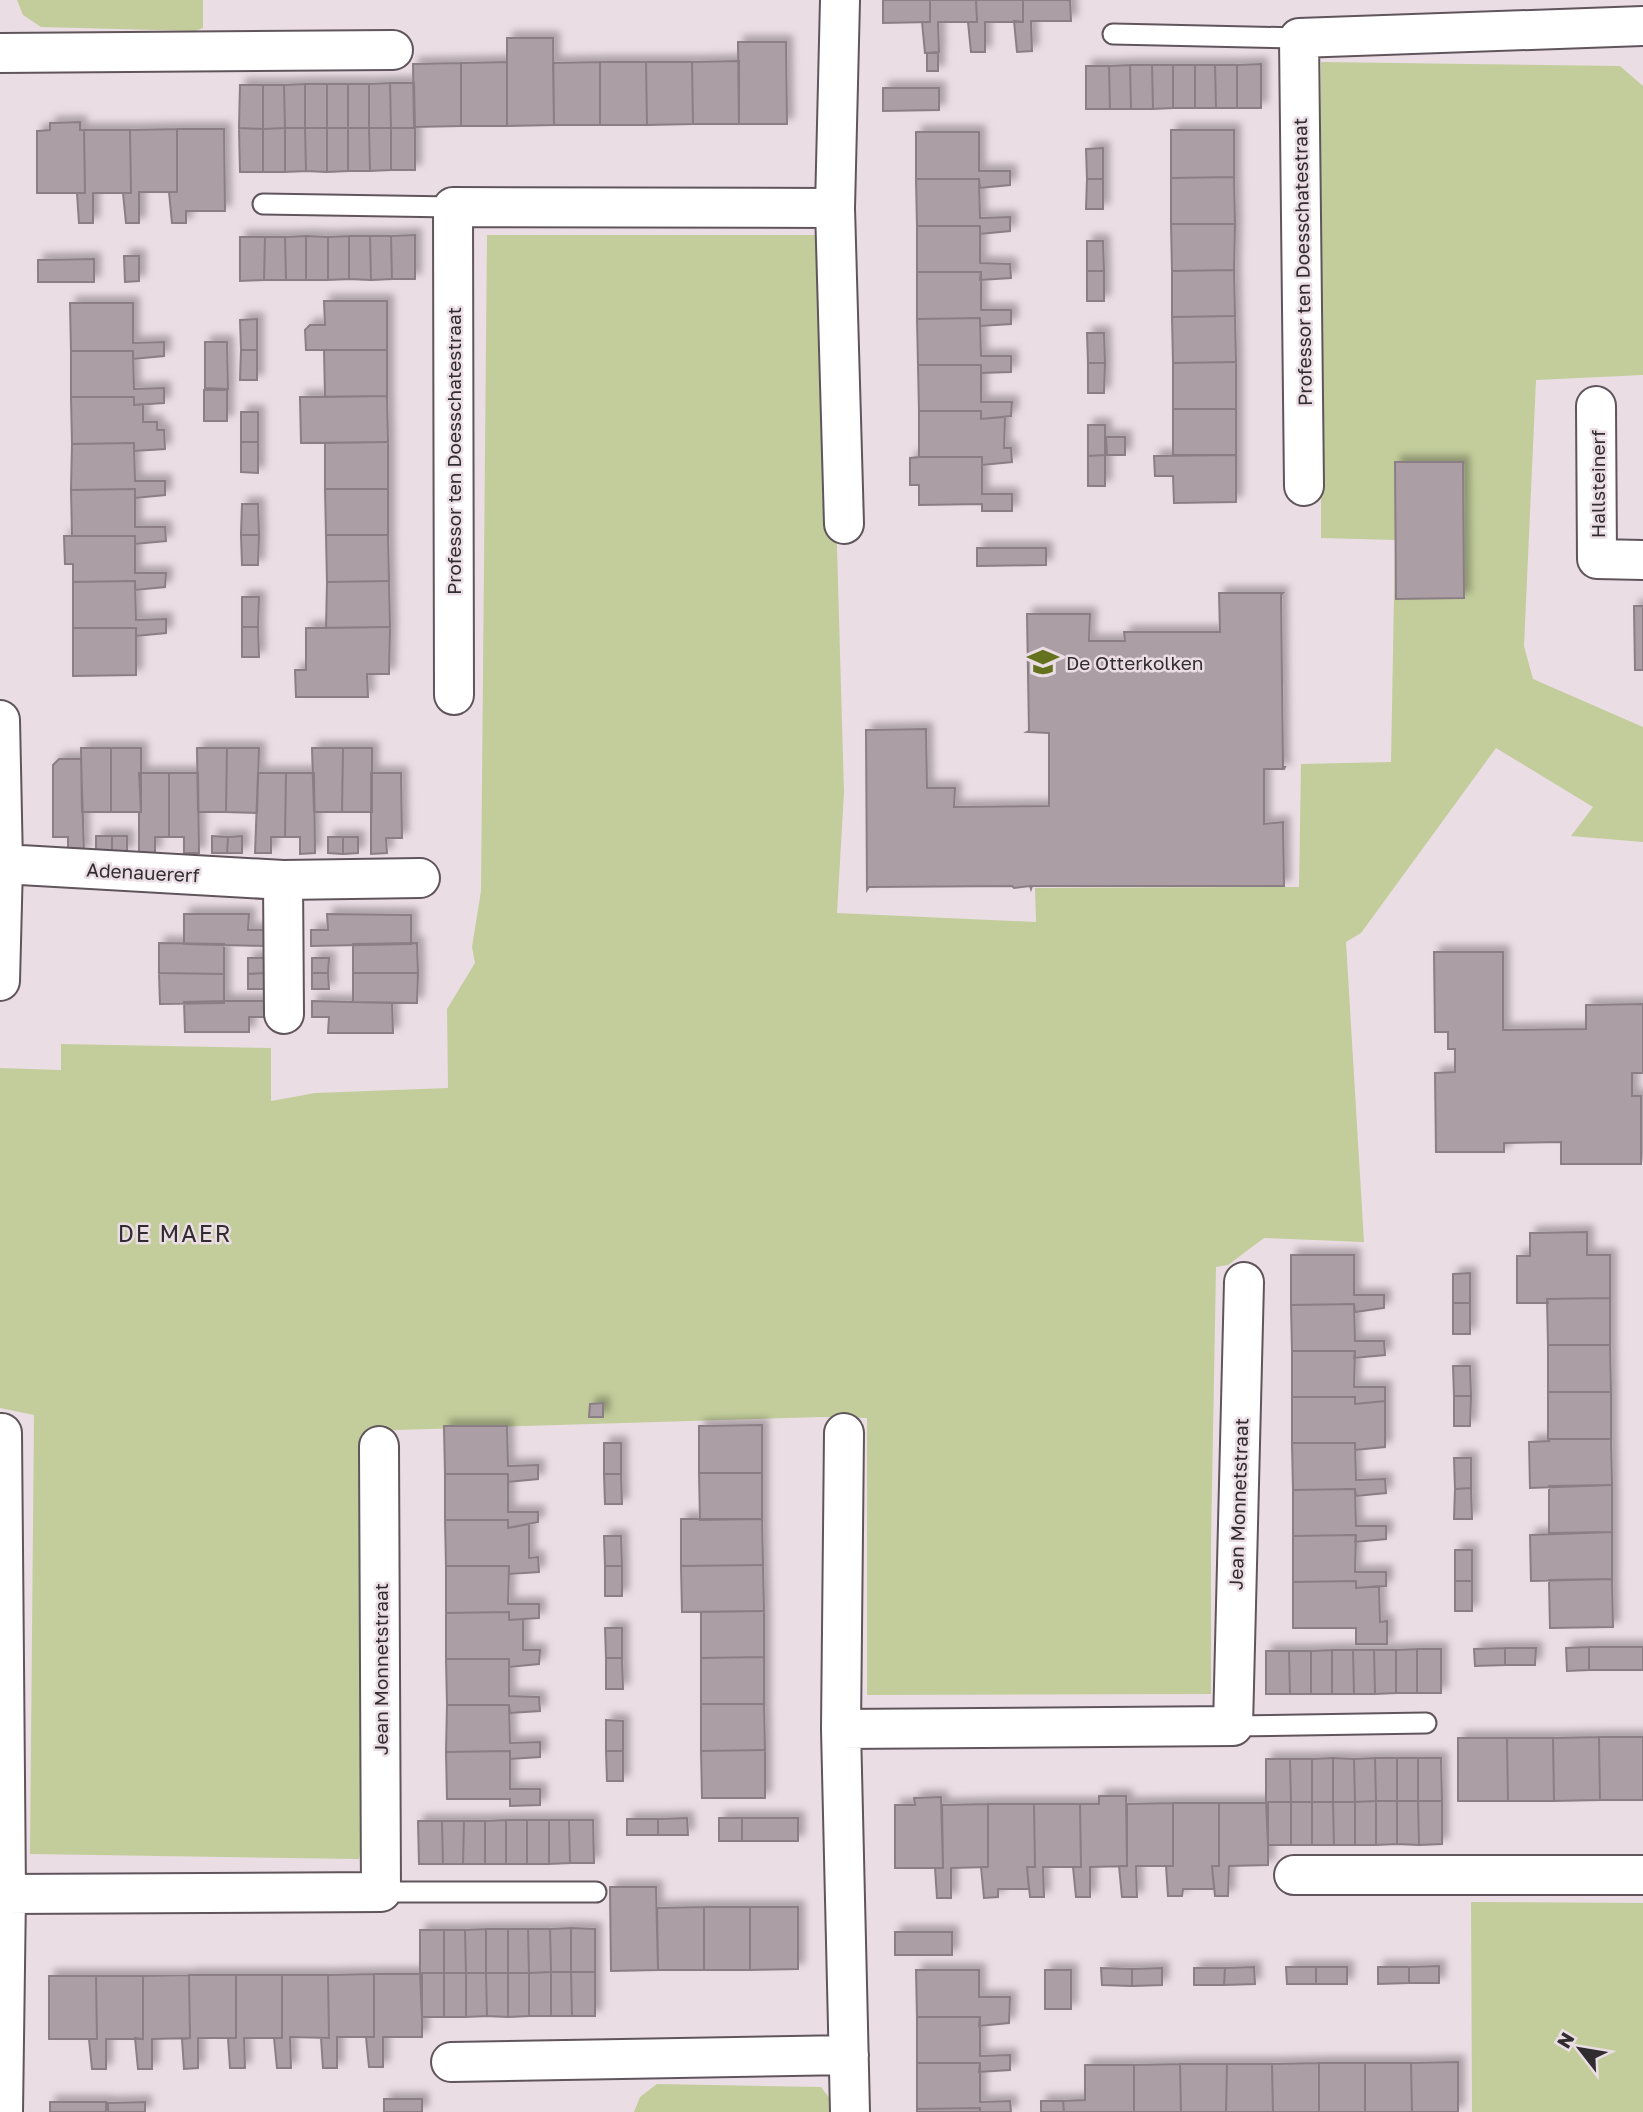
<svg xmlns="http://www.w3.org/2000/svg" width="1643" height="2112" font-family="'Golos Text',sans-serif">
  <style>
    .green { fill: #c2cd9b }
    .building { fill: #ab9ea4; stroke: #8b7f85; stroke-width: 2; filter: url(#shadow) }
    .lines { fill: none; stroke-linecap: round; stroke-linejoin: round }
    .service-casing { stroke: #60555b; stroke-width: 23 }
    .minor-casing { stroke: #60555b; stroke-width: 42 }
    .service { stroke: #fff; stroke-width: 19 }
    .minor { stroke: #fff; stroke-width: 38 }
    .labels { text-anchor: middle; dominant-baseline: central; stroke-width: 5; stroke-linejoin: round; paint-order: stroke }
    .street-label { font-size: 19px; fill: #312c2f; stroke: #ebdde4 }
    .poi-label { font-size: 19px; fill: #312c2f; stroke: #ebdde4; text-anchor: start }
    .quarter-label { font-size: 23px; letter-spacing: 2px; fill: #312c2f; stroke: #ebdde4 }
  </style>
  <defs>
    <filter id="shadow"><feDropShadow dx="6" dy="-6" stdDeviation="3.5" flood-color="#0004"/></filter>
  </defs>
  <rect width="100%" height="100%" fill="#ebdde4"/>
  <path class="green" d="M17,0H203V28L195,31L41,27L23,15Z
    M1321,62L1620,66L1643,86V375L1536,380L1524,646L1533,679L1643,727V842L1571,836L1593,807L1496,748L1361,933L1346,942L1364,1242L1264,1238L1228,1265L1216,1267L1211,1544V1694L867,1695V1418L821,1417L365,1431L368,1811L359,1859L30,1854L34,1415L0,1408V1068L61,1070V1044L271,1048V1101L315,1093L448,1088L447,1009L475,963L472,947L481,891L487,235H828L844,792L837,913L1036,922L1035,888L1299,887L1301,764L1391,762L1395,540L1321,538Z
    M1471,1902L1643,1903V2112H1472Z
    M657,2084L821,2087L834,2104L835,2112H634L640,2097Z"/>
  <path class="building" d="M883,0H930V22L883,23Z
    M930,0H976L977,22H938L939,52L925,53L922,22H930Z
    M976,0H1023V22H985V52H971L968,22H977Z
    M1023,0H1070L1071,21H1031L1032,51L1017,52L1014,21L1023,22Z
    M507,38H553L554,125L507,126Z
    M738,42H786L787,124H739Z
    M927,53H938V71H927Z
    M739,61V124H693L692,62Z
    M507,62V126H461V63Z
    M600,62H646L647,125H600Z
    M600,62V125H554L553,63Z
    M646,62H692L693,124L647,125Z
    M461,63V126L414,127L413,64Z
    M1261,64V108H1237V65Z
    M1130,65L1131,109H1110L1109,66Z
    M1130,65H1152L1153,109H1131Z
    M1152,65H1173V108L1153,109Z
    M1173,65H1195V108H1173Z
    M1195,65H1215L1216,108H1195Z
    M1215,65H1237V108H1216Z
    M1086,66H1109L1110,109H1086Z
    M390,83L391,128H369V84Z
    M390,83H414L415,128H391Z
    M305,84H327V128H305Z
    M305,84V128H285L284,85Z
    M327,84H348V128H327Z
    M348,84H369V128H348Z
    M240,85H263V129L239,128Z
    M263,85H284L285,128L263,129Z
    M883,88H939V110L883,111Z
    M80,122V130H84L85,193H37V131L50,130V123Z
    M239,128L263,129V172H240Z
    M285,128H305L306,171L285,172Z
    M285,128V172H263V129Z
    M305,128H327V172L306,171Z
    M327,128H348V171L327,172Z
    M348,128H369L370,171H348Z
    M369,128H391V170L370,171Z
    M391,128H415V170H391Z
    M177,129V192H139V223H126L123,193H131L130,130Z
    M177,129H224L225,211H186V223H172L169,192H177Z
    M84,130H130L131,193H93V223H79L77,193H85Z
    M1171,130H1234V177L1171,178Z
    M916,132H979V171H1010V185L980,188L979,179H916Z
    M1103,148V179H1087L1086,149Z
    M1234,177L1235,224H1171V178Z
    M916,179H979L980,218L1010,217V231L980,234V226H917Z
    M1087,179H1103V209H1086Z
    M1171,224H1235L1234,270L1172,271Z
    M917,226H980V263L1010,264L1011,278L980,280L981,272H917Z
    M415,235V279H392L391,236Z
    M306,236V280H286L285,237Z
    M306,236L328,237V280H306Z
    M349,236H370L371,280L349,279Z
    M349,236V279L328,280V237Z
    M370,236H391L392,279L371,280Z
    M240,237H265L264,280L240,281Z
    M265,237H285L286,280H264Z
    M1087,241H1103L1104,271H1087Z
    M124,256H139V281L125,282Z
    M94,259V282H38V260Z
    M1234,270L1235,316L1172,317V271Z
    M1087,271H1104V301H1087Z
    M917,272H981V310H1011V324L980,326V318L917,319Z
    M324,301H387V350H306L305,330L310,325H325Z
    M70,303H133V343L164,342V356L133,359V351H71Z
    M1235,316L1236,362L1173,363L1172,317Z
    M980,318L981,356H1011V372L981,373V365H918L917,319Z
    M257,319V350H241L240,320Z
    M1087,333H1104L1105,363H1088Z
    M205,342H227L228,389L205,388Z
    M241,350H257V380H240Z
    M324,350H387V396L325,397Z
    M71,351H133L134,389L164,388V403L134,405V397H71Z
    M1236,362V409H1173V363Z
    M1088,363H1105L1104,393H1088Z
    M918,365H981V402H1012L1011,416L981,419V411H919Z
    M204,390H227V421H204Z
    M387,396L388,442L301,443L300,397Z
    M71,397H134V405L143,404V422H157V430H164L165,449L134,451V443L72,444Z
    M1173,409H1236V455H1173Z
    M919,411H981V419L1005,417L1004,448H1011L1012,462L982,465V457H919Z
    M241,412H258V442H241Z
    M1088,425H1105V455L1088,456Z
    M1106,437H1125V455H1107Z
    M241,442H258V473L241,472Z
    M388,442V489H325V443Z
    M134,443L135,481H165V495L135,498V489L71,490L72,444Z
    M1105,455V486H1088V456Z
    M1236,455V502L1174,503L1173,476H1155L1154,456Z
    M919,457H982V494H1012V511H982V504L919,505V485H910V458Z
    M1395,462H1463L1464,598L1396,599Z
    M135,489V527H165L166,541L135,544V536H72L71,490Z
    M325,489H388V535H326Z
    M242,504H258L259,535H241Z
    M241,535H259L258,565H242Z
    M326,535H388L389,581L327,582Z
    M64,536H135V573H166L165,587L135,590V581L73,582V564H65Z
    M977,548H1046V565L977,566Z
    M135,581L136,620L166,619V633L136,636V628H73V582Z
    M389,581L390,627L326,628L327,582Z
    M1219,593H1283L1281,595L1283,767H1285L1284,769H1264V824L1283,822L1284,886H1032L1031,889L1030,886L1014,888L1012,886L869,887L867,890L866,730L926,729L927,788H955L954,807L1049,806V733L1027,732L1029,731L1027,614H1090L1089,641H1125L1124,632H1220Z
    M242,597H259L258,627H242Z
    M1634,606H1643V670H1635Z
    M242,627H258L259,657H242Z
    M390,627L389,674H367L368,697H296L295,670H306V628Z
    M73,628H136V675L73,676Z
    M81,748H111V812H82Z
    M111,748H141V812H111Z
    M197,748H227L226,812H198Z
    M227,748H259L257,813L226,812Z
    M312,748H343L342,812H314Z
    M343,748H372V812H342Z
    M59,759H81L84,853H68V837H53V765Z
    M139,773H169V837H155V853H139V812H141Z
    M169,773H198L199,853H184V837H169Z
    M258,773H286L285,837H271V853H255Z
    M286,773H314L315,853L300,854V837H285Z
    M371,773H401L402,838H386L387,853L371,854Z
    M96,836H112V853H96Z
    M112,836H127V853H112Z
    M212,836L228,837L227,853H212Z
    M242,836V853H227L228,837Z
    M328,837H343V854L328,853Z
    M343,837H358V853L343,854Z
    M184,914H249L248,930H264V946L184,944Z
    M327,914L411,915V944L311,946V930H328Z
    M159,943L224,944V974L159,973Z
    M417,943L418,973H353V944Z
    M1434,952H1503V1030L1586,1029V1005L1643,1004V1073H1632V1096H1641V1164H1561V1142L1504,1143V1152H1436L1435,1073L1455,1072V1049H1448V1032H1435Z
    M248,958H265L264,973L248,974Z
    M312,958H329L328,973H312Z
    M159,973L224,974V1003L160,1004Z
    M264,973L265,989H248V974Z
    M312,973H328L329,989H312Z
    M353,973H418L417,1003L353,1002Z
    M224,1001H265V1017H249V1032H185L184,1002Z
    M312,1001L392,1003L393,1033H328L329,1017H312Z
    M1587,1232V1255H1610V1298L1547,1299L1548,1303H1517V1256H1530V1233Z
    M1291,1255H1354V1295H1384V1308L1355,1312L1354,1304L1291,1305Z
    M1470,1273V1303H1453V1274Z
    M1610,1298V1345H1548L1547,1299Z
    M1453,1303H1470V1334H1453Z
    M1354,1304L1355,1341H1384L1385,1355L1354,1358L1355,1351H1292L1291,1305Z
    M1548,1345H1610L1611,1392H1548Z
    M1292,1351H1355L1354,1387H1385V1401L1355,1404V1397H1292Z
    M1453,1366H1470L1471,1396H1454Z
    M1548,1392H1611V1439H1548Z
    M1454,1396H1471L1470,1426H1454Z
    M1292,1397H1355V1404L1385,1401V1447L1355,1450V1443H1292Z
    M603,1403V1417H589L590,1404Z
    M762,1425V1473H699V1426Z
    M444,1426H507L508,1466L538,1465V1479L508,1482V1474H445Z
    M1548,1439H1611L1612,1485L1530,1488L1529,1442L1549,1441Z
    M604,1443H621V1474H604Z
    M1292,1443H1355L1356,1480L1385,1479L1386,1493L1356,1496L1355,1489L1293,1490Z
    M1454,1458H1471V1488L1455,1489Z
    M699,1473H762V1519L700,1520Z
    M445,1474H508V1512H538V1522L508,1528V1520H445Z
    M604,1474H621L622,1504H605Z
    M1612,1485V1532L1549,1533V1486Z
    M1471,1488L1472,1519H1454L1455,1489Z
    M1355,1489L1356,1526H1386V1539L1355,1542L1356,1535L1293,1536V1490Z
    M681,1519H762L763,1565L681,1566Z
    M445,1520H508V1528L529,1524V1558L538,1557L539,1572L509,1574V1566H446Z
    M1612,1532V1579L1531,1581L1530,1535Z
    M1356,1535L1355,1572H1386V1586L1356,1588V1581L1293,1582V1536Z
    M604,1536H621L622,1566H605Z
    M1455,1550H1472V1581H1455Z
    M763,1565L764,1611L682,1612L681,1566Z
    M446,1566H509L508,1604H539V1618L509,1620V1612L446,1613Z
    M605,1566H622V1596H605Z
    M1612,1579L1613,1627L1550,1628L1549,1580Z
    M1356,1581V1588L1379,1586L1380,1622L1387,1621V1644H1356V1628H1293V1582Z
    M1455,1581H1472V1611H1455Z
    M764,1611V1657L701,1658V1612Z
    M509,1612V1620L523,1619V1650H540L539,1664L509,1667V1659H446V1613Z
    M605,1628H622V1658H606Z
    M1589,1647V1670L1567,1671L1566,1648Z
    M1589,1647H1643V1670H1589Z
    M1505,1648V1665L1475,1666L1474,1649Z
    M1505,1648H1536L1535,1665H1505Z
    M1417,1649H1441V1693H1417Z
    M1417,1649V1693H1396V1650Z
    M1332,1650H1353L1354,1694H1332Z
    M1332,1650V1694H1311V1651Z
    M1353,1650H1374L1375,1694H1354Z
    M1374,1650H1396V1693L1375,1694Z
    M1266,1651H1289L1290,1694H1266Z
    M1289,1651H1311V1694H1290Z
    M764,1657V1704H701V1658Z
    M606,1658H622L623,1689H606Z
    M446,1659H509V1696L539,1697L540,1711L510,1713L509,1705H447Z
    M701,1704H764L765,1750L701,1751Z
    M447,1705H509L510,1743L540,1742V1757L510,1759V1751L446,1752Z
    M606,1720L623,1721V1751H606Z
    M1599,1737H1643V1800H1600Z
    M1599,1737L1600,1800L1554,1801L1553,1738Z
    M1458,1738H1507L1508,1801H1458Z
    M1507,1738H1553L1554,1801H1508Z
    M765,1750V1798H702L701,1751Z
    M510,1751V1789H540V1805L510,1806V1799H447L446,1752Z
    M606,1751H623V1781H607Z
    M1333,1758L1354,1759L1355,1802H1333Z
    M1333,1758V1802H1312V1759Z
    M1375,1758H1397V1801H1376Z
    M1375,1758L1376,1801L1355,1802L1354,1759Z
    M1397,1758H1418V1801H1397Z
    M1418,1758H1441L1442,1801H1418Z
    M1266,1759H1290L1291,1802H1266Z
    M1290,1759H1312V1802H1291Z
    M1099,1796H1126L1127,1866L1090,1867V1897H1076L1073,1867H1081L1080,1804H1099Z
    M941,1797L943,1868H895V1805H915L914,1798Z
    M1376,1801V1845H1355V1802Z
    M1376,1801H1397V1844L1376,1845Z
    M1397,1801H1418L1419,1845L1397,1844Z
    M1418,1801H1442V1844L1419,1845Z
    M1266,1802H1291V1845H1268Z
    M1291,1802H1312V1845H1291Z
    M1312,1802H1333L1334,1845H1312Z
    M1333,1802H1355V1845H1334Z
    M1173,1803H1219V1866H1212L1214,1889H1183L1182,1896H1168L1166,1866H1173Z
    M1173,1803V1866H1136L1137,1897H1122L1119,1866H1127V1804Z
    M1219,1803H1268V1865L1229,1866L1228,1896H1215L1212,1866H1219Z
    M988,1804H1034L1035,1867H1027L1029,1889H998V1897L984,1898L981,1867H988Z
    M988,1804V1867L951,1868V1898H937L935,1868H943L942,1805Z
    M1034,1804H1080L1081,1867H1043L1044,1897H1030L1027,1867H1035Z
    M687,1818L688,1835H658V1819Z
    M719,1818H742V1841H719Z
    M742,1818H798V1841H742Z
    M627,1819H658V1835H627Z
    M506,1820V1864H485V1821Z
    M506,1820H527V1864H506Z
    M527,1820H549V1864H527Z
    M549,1820H569L570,1863L549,1864Z
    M569,1820H593L594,1863H570Z
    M418,1821H442L443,1864H419Z
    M442,1821H464L463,1864H443Z
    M464,1821H485V1864H463Z
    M610,1887H656L658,1970L611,1971Z
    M704,1907V1970H658L657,1908Z
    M704,1907H750V1970H704Z
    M750,1907H798V1969L750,1970Z
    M571,1928V1972H551L550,1929Z
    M571,1928L595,1929V1972H571Z
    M486,1929H508V1973H486Z
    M486,1929V1973H466L465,1930Z
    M508,1929H528L529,1973H508Z
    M528,1929H550L551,1972L529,1973Z
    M420,1930H444V1973H420Z
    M444,1930H465L466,1973H444Z
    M895,1932H952V1955H895Z
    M1439,1966V1983H1409V1967Z
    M1254,1967L1255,1984L1224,1985L1225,1968Z
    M1286,1967H1316V1984H1287Z
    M1316,1967H1347V1984H1316Z
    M1378,1967H1409V1983L1378,1984Z
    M1101,1968L1132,1969V1986L1102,1985Z
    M1162,1968V1985L1132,1986V1969Z
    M1194,1968H1225L1224,1985H1194Z
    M916,1970H979V1997H1010L1009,2023L979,2026L980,2017H917Z
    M1045,1970H1071V2009H1045Z
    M551,1972H571L572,2016H551Z
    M551,1972V2016H529V1973Z
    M571,1972H595V2016H572Z
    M420,1973H444V2017H422Z
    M444,1973H466V2017H444Z
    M466,1973H486L487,2016L466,2017Z
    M486,1973H508V2017L487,2016Z
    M508,1973H529V2016L508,2017Z
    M374,1974H422V2037H383V2067H369L366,2037H374Z
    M374,1974V2037H337V2068H323L321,2038H329L328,1975Z
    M189,1975L190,2038L152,2039V2069H138L135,2038L143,2039V1976Z
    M189,1975H236V2038H198V2068L184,2069L182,2039L190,2038Z
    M236,1975H282V2038H244L245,2068H230L228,2038H236Z
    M282,1975H328L329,2038L290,2037L291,2068H277L274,2038H282Z
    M49,1976H96L97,2039H49Z
    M96,1976H143V2039H106V2069H92L89,2039H97Z
    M917,2017H980V2056L1010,2055V2070L979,2072L980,2063H917Z
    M1458,2062V2112H1412L1411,2063Z
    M917,2063H980V2102L1010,2101L1011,2112H980V2108L917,2109Z
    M1319,2063H1365V2112H1319Z
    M1319,2063V2112H1273L1272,2064Z
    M1365,2063H1411L1412,2112H1365Z
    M1180,2064L1181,2112H1134V2065Z
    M1180,2064H1227L1226,2112H1181Z
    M1227,2064H1272L1273,2112H1226Z
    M1085,2065H1134V2112H1064L1063,2101L1085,2100Z
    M384,2099H422V2112H384Z
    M1041,2101H1063L1064,2112H1041Z
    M50,2102H106V2112H50Z
    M145,2102V2112H108V2103Z
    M980,2108V2112H917V2109Z"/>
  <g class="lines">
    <defs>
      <path id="service" d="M1113,34L1299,38
        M263,204L453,207
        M1233,1726L1426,1723
        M381,1892H596"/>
      <path id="minor" d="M0,53L393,50
        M835,208L844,524
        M1596,406L1597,559L1643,560
        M1304,486L1299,38L1643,26
        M454,695L453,207L835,208L840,0
        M0,720L3,864L0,981
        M3,864L283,880L420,878
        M283,880L284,1014
        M2,1433L6,1894L3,2112
        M841,1729L844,1433
        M1294,1875H1643
        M6,1894L381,1892L379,1446
        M451,2062L849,2055
        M850,2112L841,1729L1233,1726L1244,1282"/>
    </defs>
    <use href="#service" class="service-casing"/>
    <use href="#minor" class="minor-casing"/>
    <use href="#service" class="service"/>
    <use href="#minor" class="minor"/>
  </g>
  <defs>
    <symbol id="school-bare" viewBox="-9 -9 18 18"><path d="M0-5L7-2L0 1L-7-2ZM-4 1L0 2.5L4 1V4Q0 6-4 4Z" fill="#64721d" stroke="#ebdde4" stroke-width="2.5" paint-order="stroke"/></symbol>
  </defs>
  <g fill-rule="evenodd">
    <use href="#school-bare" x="1021" y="640" width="44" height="44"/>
  </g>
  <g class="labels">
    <g class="street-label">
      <text transform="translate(1302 262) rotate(-91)">Professor ten Doesschatestraat</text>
      <text transform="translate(453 451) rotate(-90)">Professor ten Doesschatestraat</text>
      <text transform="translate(1597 484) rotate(-90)">Hallsteinerf</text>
      <text transform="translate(143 872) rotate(3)">Adenauererf</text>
      <text transform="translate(1238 1504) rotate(-88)">Jean Monnetstraat</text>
      <text transform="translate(380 1669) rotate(-90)">Jean Monnetstraat</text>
    </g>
    <g class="poi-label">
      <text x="1066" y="662">De Otterkolken</text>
    </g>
    <g class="quarter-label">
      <text x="175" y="1233">DE MAER</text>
    </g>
  </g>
  <g transform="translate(1580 2049) rotate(301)" stroke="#ebdde4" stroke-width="5" paint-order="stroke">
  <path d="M0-5L12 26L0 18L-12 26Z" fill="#312c2f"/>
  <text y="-10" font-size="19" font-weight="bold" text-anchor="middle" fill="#312c2f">N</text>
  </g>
</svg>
